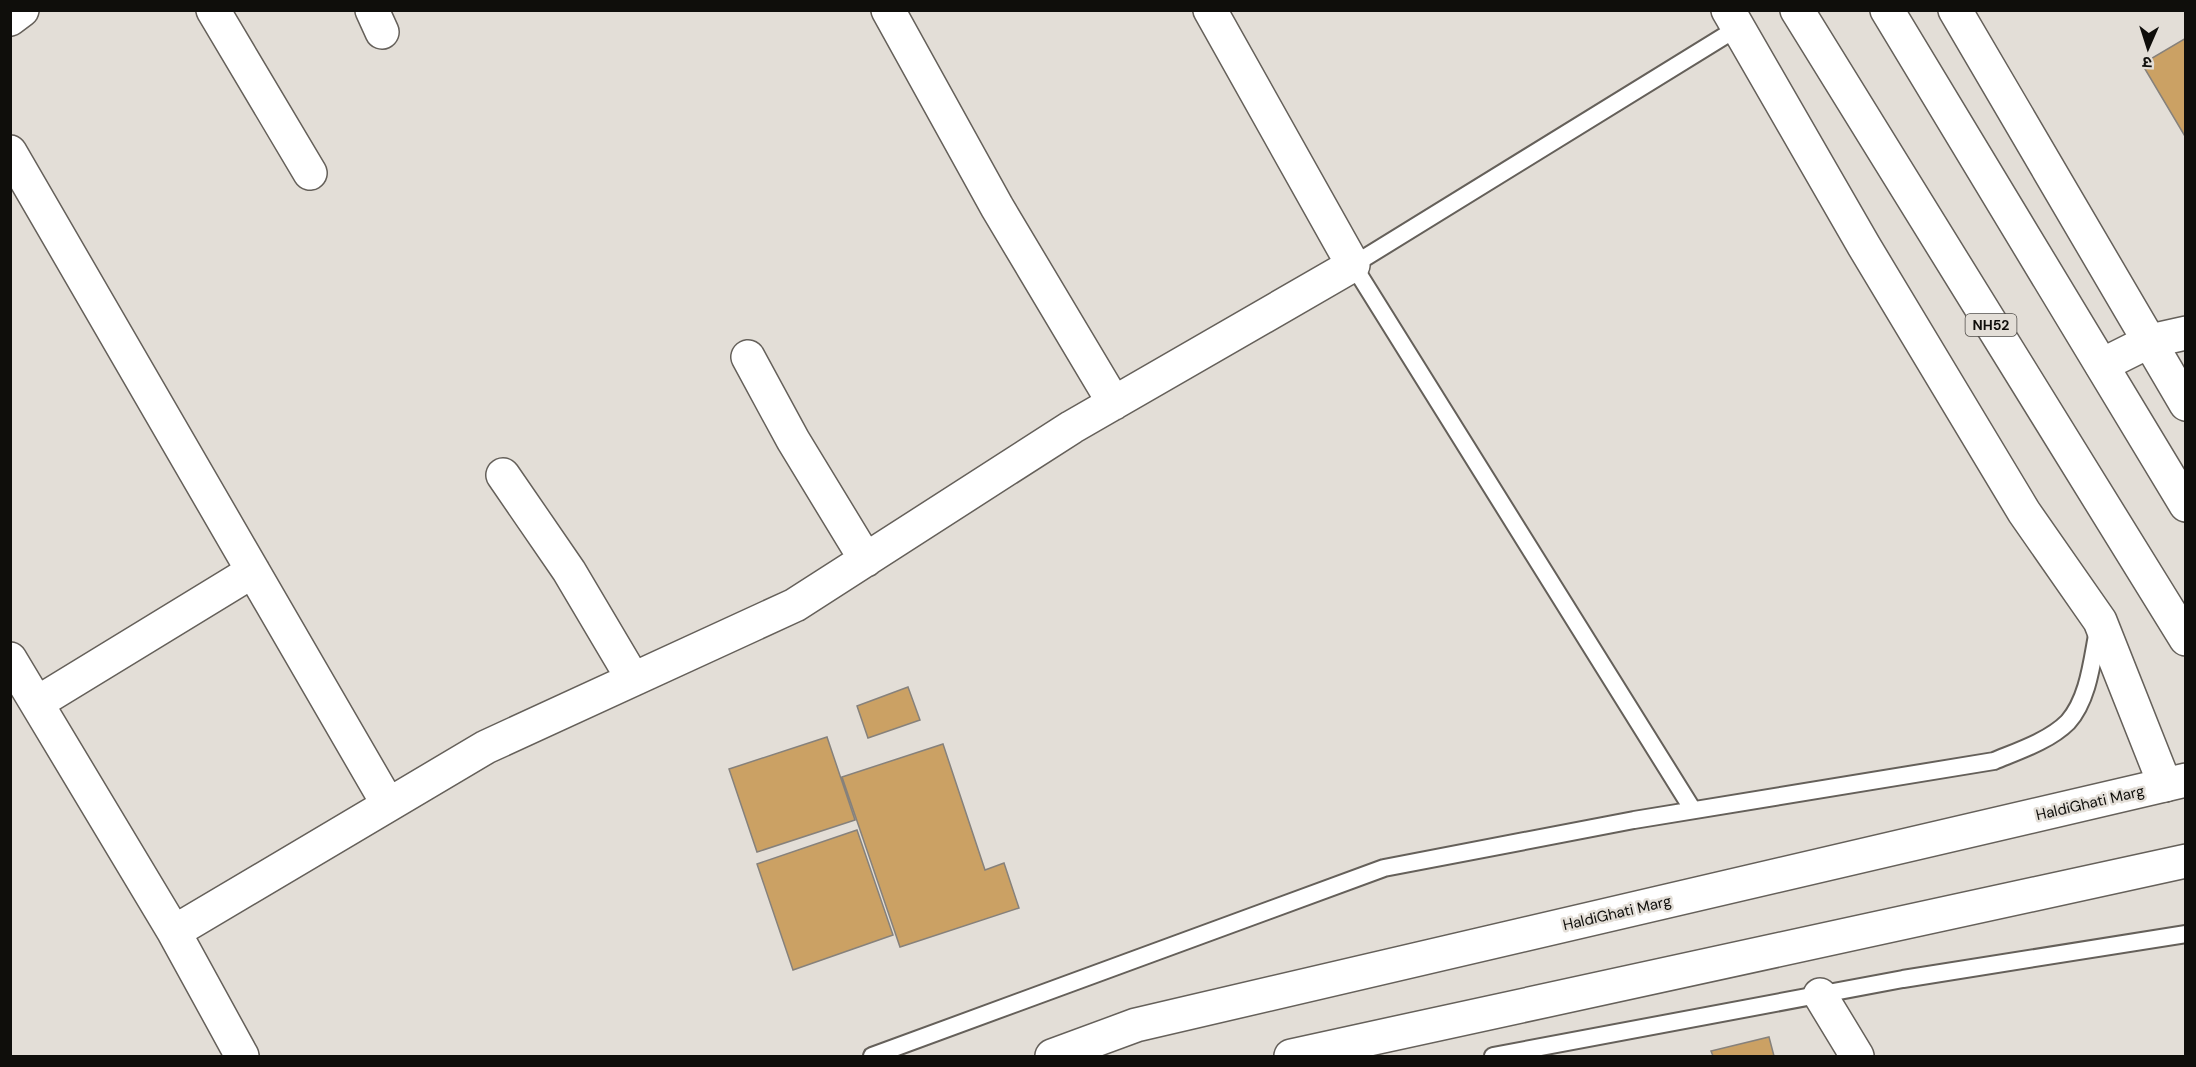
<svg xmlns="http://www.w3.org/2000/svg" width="2196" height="1067" font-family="'DM Sans','Noto Sans Devanagari',sans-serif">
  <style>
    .building { fill: #cba164; stroke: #86817b; stroke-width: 1.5 }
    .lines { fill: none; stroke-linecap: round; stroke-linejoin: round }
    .service-casing { stroke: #65605a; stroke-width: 20 }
    .minor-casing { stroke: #65605a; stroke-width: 36 }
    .tertiary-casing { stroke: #65605a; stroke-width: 36 }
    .trunk-casing { stroke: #65605a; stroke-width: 36 }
    .service { stroke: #fff; stroke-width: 16 }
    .minor { stroke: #fff; stroke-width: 33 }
    .tertiary { stroke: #fff; stroke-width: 33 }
    .trunk { stroke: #fff; stroke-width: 33 }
    .labels { text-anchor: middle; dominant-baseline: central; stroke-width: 5; stroke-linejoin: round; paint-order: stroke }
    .shield { fill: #e3ded7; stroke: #4f4c48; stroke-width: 1.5 }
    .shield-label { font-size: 14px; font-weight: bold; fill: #0f0e0b }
    .street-label { font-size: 15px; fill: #0f0e0b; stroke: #e3ded7 }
  </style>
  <rect width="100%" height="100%" fill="#e3ded7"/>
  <path class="building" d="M2186,38V138L2142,64Z
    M908,687L920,720L868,738L857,706Z
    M827,737L855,820L757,852L729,769Z
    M943,744L985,870L1004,863L1019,908L900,947L842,777Z
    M857,830L893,935L793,970L757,864Z
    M1769,1037L1774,1056H1713L1711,1051Z"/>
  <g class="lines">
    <defs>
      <path id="service" d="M1693,810L1353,265L1739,27
        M872,1056L1384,868L1634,820L1994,761C2018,751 2049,741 2068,722C2089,698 2092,660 2098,630
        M1493,1056L1903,979L2186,934"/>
      <path id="minor" d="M213,10L310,173
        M372,10L382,32
        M888,10L997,207L1114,403
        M1728,10L1864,246L2024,512L2100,621L2165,785
        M10,19L22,10
        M10,152L388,804
        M748,357L793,440L866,560
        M2102,365L2150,341L2186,333
        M503,475L569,571L633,679
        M10,659L174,932
        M37,703L253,571
        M1820,995L1857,1056
        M242,1056L174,932L486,747L795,605L1072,427L1353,265L1210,10"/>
      <path id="tertiary" d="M1955,10L2186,404
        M1052,1056L1136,1025L2186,780
        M1291,1056L2186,861"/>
      <path id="trunk" d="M1797,10L2186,639
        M1887,10L2186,505"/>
    </defs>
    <use href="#service" class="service-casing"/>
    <use href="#minor" class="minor-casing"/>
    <use href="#tertiary" class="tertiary-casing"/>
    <use href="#trunk" class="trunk-casing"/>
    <use href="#service" class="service"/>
    <use href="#minor" class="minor"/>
    <use href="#tertiary" class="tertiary"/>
    <use href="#trunk" class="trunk"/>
  </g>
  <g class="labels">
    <rect class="shield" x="1965.5" y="314" width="51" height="22" rx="4.5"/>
    <g class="shield-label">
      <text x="1991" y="325">NH52</text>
    </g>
    <g class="street-label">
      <text transform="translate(2090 803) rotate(-13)">HaldiGhati Marg</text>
      <text transform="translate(1617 913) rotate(-13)">HaldiGhati Marg</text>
    </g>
  </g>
  <rect width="2196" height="1067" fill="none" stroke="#0f0e0b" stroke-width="24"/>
  <g transform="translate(2148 48) rotate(183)" stroke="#e3ded7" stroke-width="4.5" paint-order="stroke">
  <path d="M0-4.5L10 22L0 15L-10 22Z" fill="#0f0e0b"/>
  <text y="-9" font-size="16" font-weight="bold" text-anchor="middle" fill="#0f0e0b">उ</text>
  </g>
</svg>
